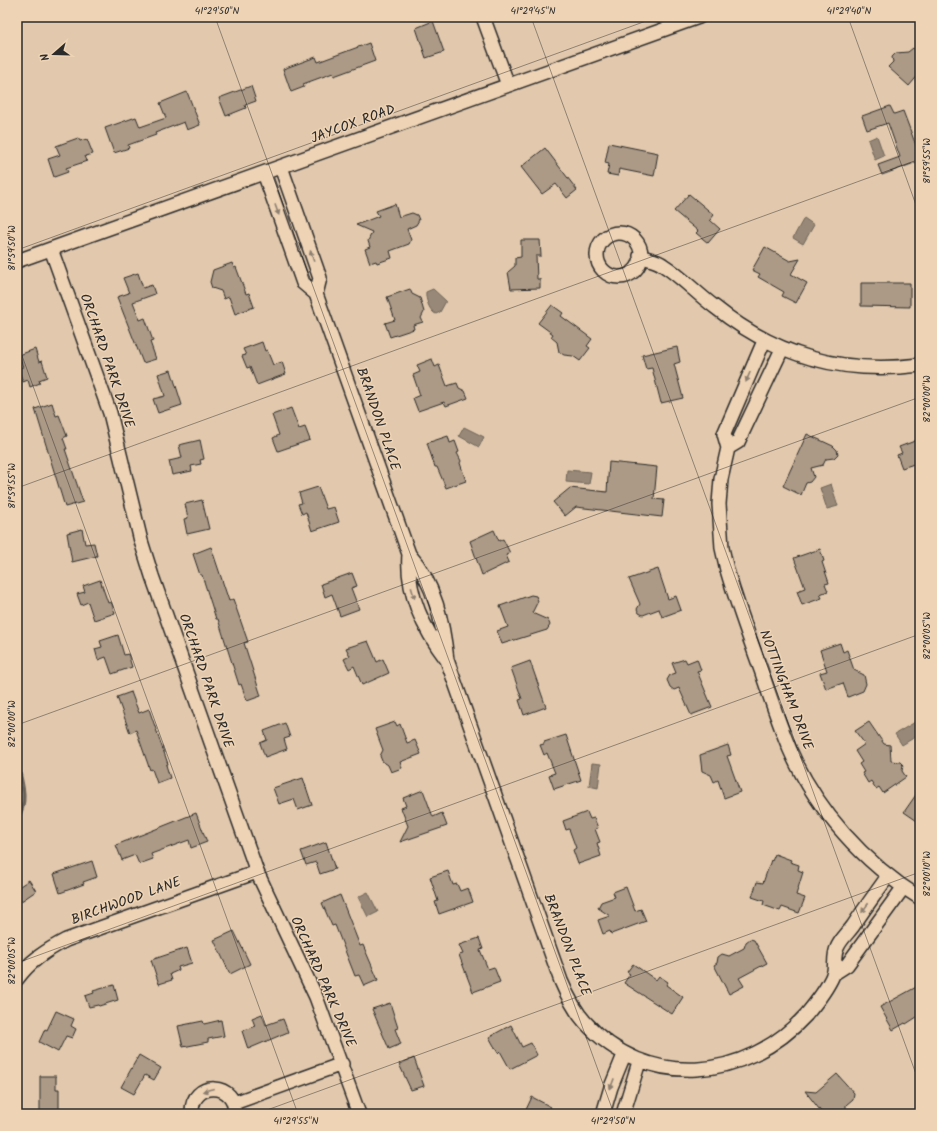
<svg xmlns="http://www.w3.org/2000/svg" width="937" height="1131" font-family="Kalam,sans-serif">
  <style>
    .water { fill: #988877; stroke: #6c6359 }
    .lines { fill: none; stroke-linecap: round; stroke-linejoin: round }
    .stream { stroke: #6c6359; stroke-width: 4 }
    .building { fill: #ac9a86; stroke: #2b2b2b }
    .minor-casing { stroke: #2b2b2b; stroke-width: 16 }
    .minor { stroke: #eed3b5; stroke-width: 13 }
    .oneway { fill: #8c7f70 }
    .ticks { fill: none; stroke: #2b2b2b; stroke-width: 1; stroke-opacity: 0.45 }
    .labels { text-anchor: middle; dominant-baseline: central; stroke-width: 3; stroke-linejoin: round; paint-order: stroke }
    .street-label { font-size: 14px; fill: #2b2b2b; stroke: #eed3b5 }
    .neatline { fill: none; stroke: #2b2b2b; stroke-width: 1.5 }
    .ticks-label { font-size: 10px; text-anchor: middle; fill: #2b2b2b }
  </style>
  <rect width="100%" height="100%" fill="#e2c9ad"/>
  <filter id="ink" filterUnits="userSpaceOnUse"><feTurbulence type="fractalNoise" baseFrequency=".025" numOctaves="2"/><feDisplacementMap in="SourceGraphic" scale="8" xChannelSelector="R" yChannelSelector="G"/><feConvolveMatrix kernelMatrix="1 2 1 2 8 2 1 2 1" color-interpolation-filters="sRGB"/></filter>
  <g filter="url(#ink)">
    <path class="water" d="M877,136L884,156L875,160L868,140Z
      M804,218L814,225L803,244L793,238Z
      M433,289L446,301L440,312L436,314C430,312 425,299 426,292Z
      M464,427L484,437L479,447L459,436Z
      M567,470L591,472L589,484L566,482Z
      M831,484L838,506L827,509L820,488Z
      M917,721L920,727V734L902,745L895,734Z
      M592,763L601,764L598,788L589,786Z
      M368,892L378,912L368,917L358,897Z"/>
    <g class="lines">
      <path class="stream" d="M17,763C22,782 29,802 17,819"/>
    </g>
    <path class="building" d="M433,21L444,52L426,58L416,28Z
      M369,43L375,61L334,76L333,73L303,84L304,87L291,92L283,69L316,57L318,62Z
      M913,48L920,54V73L909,86L888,67L893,62L892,57L896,53L908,52Z
      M251,86L256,101L245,105L246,108L226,116L219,98Z
      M187,92L200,125L187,130L184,122L155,133L156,135L128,145L129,148L114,153L105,128L136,117L140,127L166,118L160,103Z
      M890,106L894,114L903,111L920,156V161L882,175L878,165L900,157L888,123L867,130L862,116Z
      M78,138L80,141L87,139L93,154L85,156L87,161L66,168L68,172L54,177L48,159L60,155L56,146Z
      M609,143L658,153L654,176L619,169L618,176L607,174L609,164L605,163Z
      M545,148L577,190L567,198L556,184L542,194L521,167Z
      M689,194L714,215L710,220L720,229L708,243L696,233L698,231L674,211Z
      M395,204L399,217L412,213L417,215L419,220L416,225L407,229L411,240L409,244L390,251L392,258L377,263L376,261L370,263L365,249L370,247L368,241L372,232L356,225L379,216L376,211Z
      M521,240H540L541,256H536L537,279H540V288L511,289L508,272L515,266V258L521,257Z
      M765,247L790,261L800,259L791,274L807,283L796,303L782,296L784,292L758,277L760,274L752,270Z
      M232,263L234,268L236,267L246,294L249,293L254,307L235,314L229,297L224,299L221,291L212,288L210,282L213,270Z
      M138,273L143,288L152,285L155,294L133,302L140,320L145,318L153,341L150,342L156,359L143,363L117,297L129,293L123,278Z
      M861,283H910V307L861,306Z
      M410,289L412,294L420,298L424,312L421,318L423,322L413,325L414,329L390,337L385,323L395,320L387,297Z
      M552,305L563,313L561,316L592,339L587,346L590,348L580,361L573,356L564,355L559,352L557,342L551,337L553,334L538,323Z
      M262,342L265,351L267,350L273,365L282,362L286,374L257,385L250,367L247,368L242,356L246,355L243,349Z
      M677,347L680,362L674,364L683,398L661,403L652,368L646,369L642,355Z
      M35,349L39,362L42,361L47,377L39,380L40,383L30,387L28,380L23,382L18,368L23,367L19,355Z
      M432,359L435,367L439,365L447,386L457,383L459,388L465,391L468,398L446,406L444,402L418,411L413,398L420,395L413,375L420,372L417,365Z
      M171,370L182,405L158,413L153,399L165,396L158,374Z
      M52,403L56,416L59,415L67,436L63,438L67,449H65L83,502L65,507L35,409Z
      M291,408L299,429L305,427L310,440L278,451L273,438L279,435L272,415Z
      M807,434L833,446L837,450L838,454L834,458L826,459L823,465L811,468L814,477L810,482L806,483L801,495L783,486Z
      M448,436L450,443L455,441L459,452L457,453L461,461L460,463L466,481L446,488L437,467H435L427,443Z
      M920,439V462L902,468L897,455L902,453L899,447Z
      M200,440L204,459L200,460L201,464L191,466L192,471L172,475L169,461L182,458L179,445Z
      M609,462L657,467L654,499L664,500L662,517L576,507L565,516L553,502L570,488L607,492Z
      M318,487L326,509L334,507L339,522L312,531L306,512L302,514L298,504L302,503L299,493Z
      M202,500L209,529L187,534L184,519L188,518L185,504Z
      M82,529L85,544L94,543L97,556L72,562L67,533Z
      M494,530L499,541L503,539L510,553L506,555L509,562L482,575L470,541Z
      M211,547L229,601L233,599L248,642L244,643L261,696L247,701L241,684L239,685L218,619H216L202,575H200L193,554Z
      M820,549L824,561L822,562L829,583L825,584L828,591L820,594L822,598L802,605L797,591L805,588L794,558Z
      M658,569L668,599L676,596L681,610L662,617L659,609L643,615L639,613L637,609L640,604L629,579Z
      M352,573L357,586L351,588L359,609L340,616L332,594L325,597L321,584Z
      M100,580L108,603L111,602L115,613L94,620L88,602L81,605L77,594L85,592L83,586Z
      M531,595L536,596L538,601L532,613L548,620L550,625L547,630L502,644L497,631L508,627L500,606Z
      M118,635L124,655L128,654L132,667L112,674L106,657L98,660L95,649L102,647L100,641Z
      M368,641L377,662L383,659L389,673L362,685L354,666L349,669L344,659L350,656L346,648Z
      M840,643L843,652L847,650L854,670L864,675L866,684L863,691L848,697L843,683L826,689L820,673L827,671L820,650Z
      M685,659L687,663L697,659L701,670L697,671L712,707L691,715L679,688L674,690L670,687L667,680L670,675L676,673L672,663Z
      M530,661L546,707L524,715L519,700L522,699L511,668Z
      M131,692L139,713L149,709L168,764L166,765L170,778L157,783L152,769L150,770L136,730L130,733L117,697Z
      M395,722L397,726L400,724L407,743L415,740L421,754L400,762L402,768L391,772L388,765L382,761L380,756L383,750L375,729Z
      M869,722L884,744L890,745L891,761L900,762L903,765L902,771L906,777L883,793L879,787L876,789L871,781L868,783L862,773L864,772L859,764L862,762L855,751L865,744L855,731Z
      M285,723L290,737L284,739L287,749L265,757L260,743L267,740L264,731Z
      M566,735L581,780L554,789L549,775L555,773L547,753L544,755L540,745L544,744V742Z
      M728,745L731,755L727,756L740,792L724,798L718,780L714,782L711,775L702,771L700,755Z
      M303,778L312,805L298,810L294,799L279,804L273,788Z
      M920,789V823L904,812Z
      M423,790L433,817L442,813L447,826L400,842L408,826L401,808L406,806L403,798Z
      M587,812L590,819L594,818L598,828L595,829L600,842L597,843L601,856L578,864L573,850L576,848L569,829L566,830L563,821Z
      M196,813L207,842L191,848L189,840L151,854L153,859L139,864L135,855L122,860L116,845Z
      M326,842L335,869L320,874L316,862L306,865L301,851Z
      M775,854L791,860L790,862L799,865L798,870L803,872L796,895L805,898L799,913L782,907L780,911L763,905L764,901L752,897L757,882L763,883L771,860L772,861Z
      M92,861L97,877L83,882L84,884L60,893L54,874Z
      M448,871L453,885L457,884L460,891L468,888L473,902L439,914L435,902L438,901L430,877Z
      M29,880L36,891L17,904V888Z
      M626,887L635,911L641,909L646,921L611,934L610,931L603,934L598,920L610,916L598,908L601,902L615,897L613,892Z
      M340,895L360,946L363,945L378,980L364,986L359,975L355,976L335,925L332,926L322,903Z
      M234,931L250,964L230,974L214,940Z
      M479,938L483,949L480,950L488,969L494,967L500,982L473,992L459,955L463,954L459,945Z
      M750,939L754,940L767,963L739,978L744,986L729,994L714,965L717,963L718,957L722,954L729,956L744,948L746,942Z
      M187,948L192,963L178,967L179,970L170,974L172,980L159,984L151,960Z
      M633,964L656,980L659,976L668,982L666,985L683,997L672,1014L624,983L630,974L627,972Z
      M114,985L118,1000L99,1006L98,1005L89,1007L85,996L94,993L93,991Z
      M920,985V1015L906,1024L905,1023L893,1030L880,1007Z
      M390,1003L398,1028L395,1029L401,1044L389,1049L372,1009Z
      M56,1011L74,1019L71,1026L76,1029L72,1038L66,1036L58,1052L39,1042L45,1029L47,1030Z
      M262,1014L266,1025L283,1019L288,1032L248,1049L242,1031L255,1026L252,1018Z
      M221,1020L224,1036L208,1039V1042L183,1047L178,1026L203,1021L204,1024Z
      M511,1025L522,1047L531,1043L537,1055L510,1069L500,1051L498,1053L489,1037Z
      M139,1055L161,1068L154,1080L145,1075L134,1094L121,1087Z
      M414,1058L424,1086L411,1090L399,1064Z
      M837,1074L854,1093L853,1099L846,1105V1110L842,1113L832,1112L829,1114H823L805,1091L816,1092Z
      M40,1076H56V1089H59V1112H40Z
      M532,1097L551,1107L548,1114H524Z"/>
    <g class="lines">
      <defs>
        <path id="minor" d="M483,17L508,85
          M281,167L320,278L316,294
          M264,173L303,283L316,294L409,554C406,593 424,630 447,660
          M597 255a22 22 0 1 1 44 0a22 22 0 1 1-44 0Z
          M51,249L110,413L141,541L152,576L257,872L316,997L359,1114
          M640,256C647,259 657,260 663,265C682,277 697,294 715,307C776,356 842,375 920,365
          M17,261L699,17
          M764,341L724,434L728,448L721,479L719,504L722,548L727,570C737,604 749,637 761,670C770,697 779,724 790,750C817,811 864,863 920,898
          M728,448L738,442L782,349
          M409,554C435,583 443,623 447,660L561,981C567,995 574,1010 585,1022C647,1091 746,1081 806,1015C816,1003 827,989 833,975C836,967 833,956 837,948C840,940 848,933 853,926C864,909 876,893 888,876
          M833,974L847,965L903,888
          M17,979C30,961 47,950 66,940L257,872
          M234,1103L342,1064
          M192,1114C190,1079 239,1082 234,1114
          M603,1114L611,1087L624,1055
          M623,1114L639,1062"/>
      </defs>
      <use href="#minor" class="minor-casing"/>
      <use href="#minor" class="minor"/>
    </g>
    <defs><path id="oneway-solid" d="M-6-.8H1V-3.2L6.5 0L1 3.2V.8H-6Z"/></defs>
    <g class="oneway">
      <use href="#oneway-solid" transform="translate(277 210) rotate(70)"/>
      <use href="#oneway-solid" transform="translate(312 256) rotate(-108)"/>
      <use href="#oneway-solid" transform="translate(748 377) rotate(113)"/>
      <use href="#oneway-solid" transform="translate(413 593) rotate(73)"/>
      <use href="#oneway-solid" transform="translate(865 908) rotate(125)"/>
      <use href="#oneway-solid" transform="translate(612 1084) rotate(111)"/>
      <use href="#oneway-solid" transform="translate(208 1090) rotate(165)"/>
    </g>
  </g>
  <path class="ticks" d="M215,17L614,1114M531,17L920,1085M848,17L920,216M17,250L657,17M17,342L298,1114M17,488L920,159M17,725L920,397M17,963L920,634M256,1114L920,872M909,1114L920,1110"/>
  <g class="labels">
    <g class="street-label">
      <text transform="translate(353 124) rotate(-20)">JAYCOX ROAD</text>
      <text transform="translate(107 361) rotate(71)">ORCHARD PARK DRIVE</text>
      <text transform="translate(378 419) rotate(71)">BRANDON PLACE</text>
      <text transform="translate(206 681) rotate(71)">ORCHARD PARK DRIVE</text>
      <text transform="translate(786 690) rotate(69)">NOTTINGHAM DRIVE</text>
      <text transform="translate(126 901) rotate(-20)">BIRCHWOOD LANE</text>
      <text transform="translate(567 945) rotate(69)">BRANDON PLACE</text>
      <text transform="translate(323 982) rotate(66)">ORCHARD PARK DRIVE</text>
    </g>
  </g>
  <rect width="937" height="1131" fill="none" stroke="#eed3b5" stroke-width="44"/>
  <g transform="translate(54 54) rotate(250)" stroke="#eed3b5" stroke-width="3" paint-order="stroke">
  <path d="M0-3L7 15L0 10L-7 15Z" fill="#2b2b2b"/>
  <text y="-6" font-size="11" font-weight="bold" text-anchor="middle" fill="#2b2b2b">N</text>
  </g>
  <rect x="22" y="22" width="893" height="1087" class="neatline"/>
  <g class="ticks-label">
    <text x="217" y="14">41°29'50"N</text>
    <text x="533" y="14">41°29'45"N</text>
    <text x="849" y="14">41°29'40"N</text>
    <text transform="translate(926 161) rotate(-90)" y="4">81°59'55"W</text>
    <text transform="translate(11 248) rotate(-90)" y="4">81°59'50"W</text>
    <text transform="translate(926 399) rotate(-90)" y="4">82°00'00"W</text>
    <text transform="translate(11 486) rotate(-90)" y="4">81°59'55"W</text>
    <text transform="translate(926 636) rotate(-90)" y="4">82°00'05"W</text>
    <text transform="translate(11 724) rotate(-90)" y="4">82°00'00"W</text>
    <text transform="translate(926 874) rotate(-90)" y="4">82°00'10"W</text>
    <text transform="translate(11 961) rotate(-90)" y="4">82°00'05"W</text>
    <text x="296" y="1124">41°29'55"N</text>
    <text x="613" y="1124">41°29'50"N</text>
  </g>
</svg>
